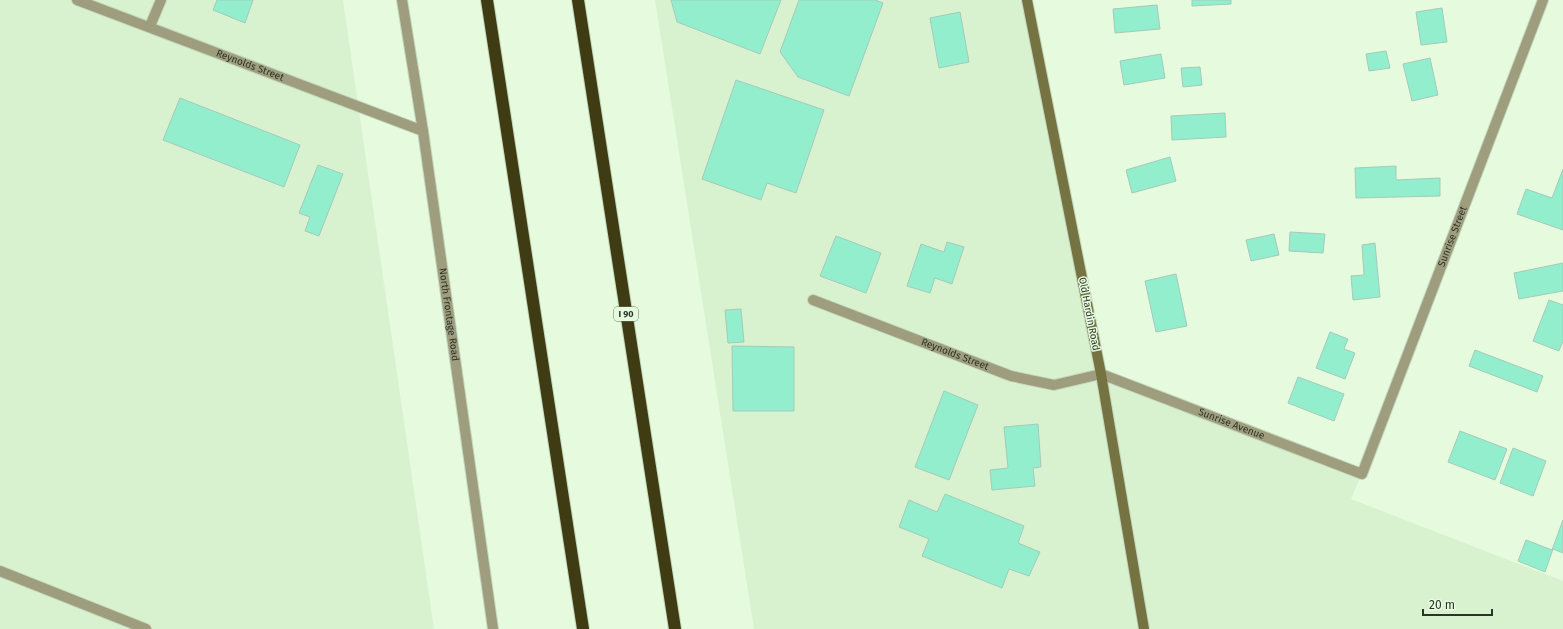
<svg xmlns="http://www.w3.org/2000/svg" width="1563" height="629" font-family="'Fira Sans',sans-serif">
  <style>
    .built { fill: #d8f2cf }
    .building { fill: #93eece; stroke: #a4cabb }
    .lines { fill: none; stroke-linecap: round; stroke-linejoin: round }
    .service-casing { stroke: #c5d7bd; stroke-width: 12 }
    .minor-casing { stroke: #c5d7bd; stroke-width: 12 }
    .tertiary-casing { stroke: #c5d7bd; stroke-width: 12 }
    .secondary-casing { stroke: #c5d7bd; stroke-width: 12 }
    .motorway-casing { stroke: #c5d7bd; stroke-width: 14 }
    .service { stroke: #9e9d7d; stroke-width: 10 }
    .minor { stroke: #9e9d7d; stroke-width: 10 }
    .tertiary { stroke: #9e9d7d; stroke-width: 10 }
    .secondary { stroke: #767343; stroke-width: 10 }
    .motorway { stroke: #3f3c13; stroke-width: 12 }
    .labels { text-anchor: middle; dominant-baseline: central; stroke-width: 3; stroke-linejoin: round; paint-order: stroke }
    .shield { fill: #e6fbde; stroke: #64705f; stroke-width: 1 }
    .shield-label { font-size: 9px; font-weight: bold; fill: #2c3429 }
    .street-label { font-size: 10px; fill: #2c3429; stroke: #e6fbde }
  </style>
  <rect width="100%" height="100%" fill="#e6fbde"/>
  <path class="built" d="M0,0H343L434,629H0Z
    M655,0H1027L1101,374L1362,474L1351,499L1563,581V629H754Z"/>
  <path class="building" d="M217,0H253L245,23L213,10Z
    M671,0H781L760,54L677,22Z
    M799,0H875L883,3L849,96L798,77L780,52Z
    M1192,0H1231V4L1192,6Z
    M1157,5L1160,29L1115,33L1113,9Z
    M1442,8L1447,42L1421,45L1416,12Z
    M960,12L969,62L939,68L930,18Z
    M1386,51L1390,68L1369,71L1366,54Z
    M1161,54L1165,78L1124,85L1120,61Z
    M1430,58L1438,95L1412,101L1403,64Z
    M1200,67L1202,85L1183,87L1181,68Z
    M736,80L824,110L796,193L767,183L761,200L702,179Z
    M180,98L300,145L284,187L163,140Z
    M1225,113L1226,137L1172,140L1171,116Z
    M1170,157L1176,181L1132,193L1126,170Z
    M318,165L343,174L319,236L305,231L310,217L299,213Z
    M1396,166V180L1440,178V196L1356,198L1355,168Z
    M1563,169V230L1517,214L1526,189L1552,198Z
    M1290,232L1325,234L1323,253L1289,251Z
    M1274,234L1279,255L1251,261L1246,240Z
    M836,236L881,253L866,293L820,276Z
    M947,242L964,247L952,284L935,278L930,293L907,286L921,244L944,252Z
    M1375,243L1380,297L1353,300L1351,276L1364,275L1362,245Z
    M1563,263V291L1519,299L1514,273Z
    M1176,274L1187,326L1156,332L1145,281Z
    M1549,300L1563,305V341L1559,351L1533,341Z
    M741,309L744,342L728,343L725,310Z
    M1330,332L1348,339L1344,349L1355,353L1345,379L1316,368Z
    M732,346L794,347V411H733Z
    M1475,350L1543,376L1537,392L1469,366Z
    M1298,377L1344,394L1334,421L1288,403Z
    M944,391L978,405L949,480L915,467Z
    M1038,424L1041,467L1033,468L1035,486L992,490L990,470L1008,468L1004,427Z
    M1460,431L1507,449L1495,480L1448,462Z
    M1513,448L1546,461L1533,496L1500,483Z
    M945,494L1024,526L1018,543L1040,552L1029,576L1009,569L1002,588L922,556L929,539L899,527L909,500L937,512Z
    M1563,520V553L1553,549L1545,572L1518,561L1526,540L1552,550Z"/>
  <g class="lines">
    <defs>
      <path id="service" d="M0,571L146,629"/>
      <g id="minor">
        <path id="s1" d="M77,0L423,131"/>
        <path d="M150,26L161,0"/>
        <path id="s2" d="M813,300L1011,376L1054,385L1101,374L1362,474L1543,0"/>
      </g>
      <g id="tertiary">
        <path id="s3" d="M402,0L423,131L493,629"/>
      </g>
      <path id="secondary" d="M1027,0L1101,374L1144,629"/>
      <path id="motorway" d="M487,0L583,629
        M578,0L675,629"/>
    </defs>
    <use href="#service" class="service-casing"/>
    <use href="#minor" class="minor-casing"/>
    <use href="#tertiary" class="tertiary-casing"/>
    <use href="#secondary" class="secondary-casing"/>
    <use href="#motorway" class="motorway-casing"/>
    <use href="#service" class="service"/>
    <use href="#minor" class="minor"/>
    <use href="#tertiary" class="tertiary"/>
    <use href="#secondary" class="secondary"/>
    <use href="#motorway" class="motorway"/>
  </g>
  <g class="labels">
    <rect class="shield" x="614" y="307" width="24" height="14" rx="3"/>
    <g class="shield-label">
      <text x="626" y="314">I 90</text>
    </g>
    <g class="street-label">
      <text stroke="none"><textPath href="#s1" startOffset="185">Reynolds Street</textPath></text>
      <text stroke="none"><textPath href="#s2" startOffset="838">Sunrise Street</textPath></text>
      <text stroke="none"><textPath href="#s3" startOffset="318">North Frontage Road</textPath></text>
      <text transform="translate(1089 314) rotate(79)">Old Hardin Road</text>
      <text stroke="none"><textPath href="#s2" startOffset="152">Reynolds Street</textPath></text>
      <text stroke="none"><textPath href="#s2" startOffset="444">Sunrise Avenue</textPath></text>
    </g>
  </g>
  <path d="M1423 609v6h69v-6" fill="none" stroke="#2c3429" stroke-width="2"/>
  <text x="1429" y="609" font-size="12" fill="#2c3429" stroke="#e6fbde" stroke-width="3" paint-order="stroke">20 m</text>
</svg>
